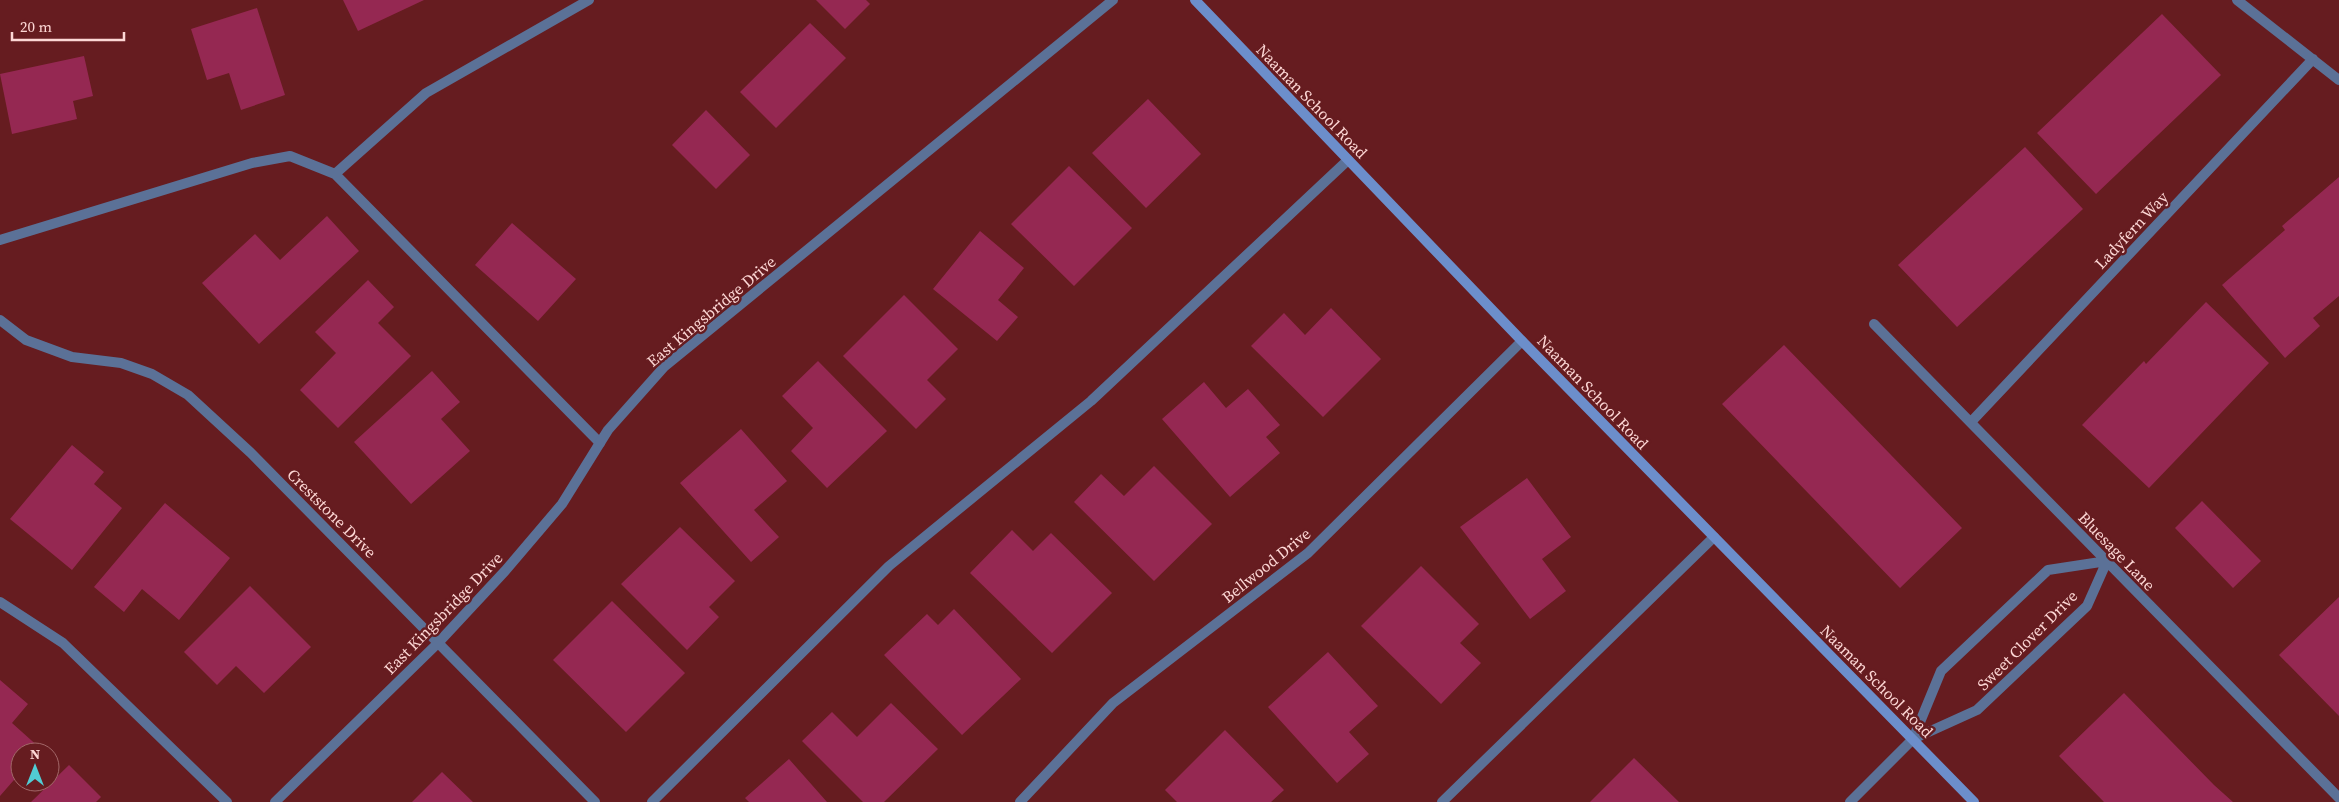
<svg xmlns="http://www.w3.org/2000/svg" width="2339" height="802" font-family="'Source Serif 4',serif">
  <style>
    .building { fill: #952852 }
    .lines { fill: none; stroke-linecap: round; stroke-linejoin: round }
    .service { stroke: #5b7197; stroke-width: 10 }
    .minor { stroke: #5b7197; stroke-width: 10 }
    .tertiary { stroke: #5b7197; stroke-width: 10 }
    .secondary { stroke: #6c8ecb; stroke-width: 10 }
    .labels { text-anchor: middle; dominant-baseline: central; stroke-width: 5; stroke-linejoin: round; paint-order: stroke }
    .street-label { font-size: 16px; fill: #fdd7d5; stroke: #661c20 }
  </style>
  <rect width="100%" height="100%" fill="#661c20"/>
  <path class="building" d="M343,0H424L358,31Z
    M816,0H866L870,4L845,29Z
    M257,8L285,95L241,110L229,73L207,80L191,29Z
    M2162,14L2221,75L2096,194L2037,133Z
    M810,23L846,58L776,128L740,92Z
    M84,56L93,96L73,101L77,119L12,134L0,74Z
    M1148,99L1201,154L1146,208L1092,153Z
    M706,110L750,155L716,189L672,145Z
    M2025,147L2083,209L1957,327L1898,265Z
    M1069,166L1132,228L1074,286L1011,224Z
    M2339,177V296L2313,318L2320,326L2285,358L2222,285L2285,230L2282,226Z
    M327,216L359,251L259,344L202,283L255,234L280,260Z
    M512,223L576,279L538,321L475,265Z
    M980,231L1024,268L998,300L1018,317L997,341L933,289Z
    M368,280L394,307L378,323L411,356L338,428L300,390L336,353L315,332Z
    M904,295L958,349L927,380L946,399L916,429L843,356Z
    M2206,302L2269,363L2149,488L2082,425L2144,361L2146,364Z
    M1331,308L1381,359L1323,417L1251,346L1284,313L1305,335Z
    M1784,345L1962,528L1900,588L1722,404Z
    M818,361L887,431L827,488L791,451L813,428L782,396Z
    M432,371L460,402L441,419L470,451L411,504L354,442Z
    M1204,382L1226,408L1248,389L1280,425L1266,437L1280,453L1230,497L1162,419Z
    M741,429L787,481L754,510L779,537L751,562L680,483Z
    M72,445L104,472L94,484L122,508L72,570L10,519Z
    M1154,466L1212,524L1154,581L1074,502L1101,474L1124,496Z
    M1527,478L1571,537L1542,559L1566,591L1530,619L1460,527Z
    M2202,501L2261,561L2233,588L2175,528Z
    M165,503L230,558L179,620L142,589L124,612L94,587Z
    M680,527L735,581L709,607L719,617L687,650L621,584Z
    M1012,530L1033,551L1051,533L1112,593L1052,653L970,573Z
    M1421,566L1479,624L1460,643L1481,663L1441,704L1361,626Z
    M250,586L311,647L264,693L236,666L217,685L184,652Z
    M2339,597V716L2279,655Z
    M612,601L685,673L626,732L553,660Z
    M954,609L1021,679L962,735L884,655L927,614L938,625Z
    M1328,652L1378,706L1349,732L1369,754L1337,783L1268,707Z
    M0,680L28,704L12,723L41,749L38,752H20V773L0,796Z
    M2124,693L2214,785L2233,802H2104L2059,756Z
    M891,703L938,749L884,802H863L802,741L832,712L857,737Z
    M1225,730L1284,790L1271,802H1177L1165,790Z
    M1634,758L1679,802H1590Z
    M789,759L827,802H749L745,798Z
    M69,765L101,797L96,802H31Z
    M442,772L473,802H412Z"/>
  <g class="lines">
    <path class="service" d="M335,174L426,93L589,0
      M0,240L252,163L290,156L335,174L600,443
      M0,602L63,643L227,802
      M652,802L889,566L1091,401L1348,160
      M1442,802L1714,537"/>
    <path class="minor" d="M2237,0L2339,80
      M0,320L26,340L72,357L121,363L152,374L188,395L251,453L595,802
      M1874,324L2339,798
      M1971,422L2313,59
      M1913,739L1941,671L2048,570L2107,561
      M1020,802L1113,703L1308,553L1522,341
      M1850,802L1913,739L1977,710L2087,606L2107,561"/>
    <path class="tertiary" d="M275,802L438,643L505,571L562,504L608,430L664,367L1113,0"/>
    <path class="secondary" d="M1195,0L1522,341L1974,802"/>
  </g>
  <g class="labels">
    <g class="street-label">
      <text transform="translate(1312 101) rotate(46)">Naaman School Road</text>
      <text transform="translate(2131 230) rotate(-47)">Ladyfern Way</text>
      <text transform="translate(711 311) rotate(-40)">East Kingsbridge Drive</text>
      <text transform="translate(1593 392) rotate(46)">Naaman School Road</text>
      <text transform="translate(332 513) rotate(45)">Creststone Drive</text>
      <text transform="translate(2117 551) rotate(46)">Bluesage Lane</text>
      <text transform="translate(1266 565) rotate(-39)">Bellwood Drive</text>
      <text transform="translate(443 613) rotate(-46)">East Kingsbridge Drive</text>
      <text transform="translate(2027 640) rotate(-45)">Sweet Clover Drive</text>
      <text transform="translate(1877 681) rotate(45)">Naaman School Road</text>
    </g>
  </g>
  <g transform="translate(35 767)"><circle r="24" fill="#661c20" stroke="#a26768"/>
  <path d="M0-4L9 19L0 12L-9 19Z" fill="#51ccd4"/>
  <text y="-8" font-size="14" font-weight="bold" text-anchor="middle" fill="#fdd7d5">N</text>
  </g>
  <path d="M12 32v8h112v-8" fill="none" stroke="#fdd7d5" stroke-width="2.5"/>
  <text x="20" y="32" font-size="15" fill="#fdd7d5" stroke="#661c20" stroke-width="4" paint-order="stroke">20 m</text>
</svg>
